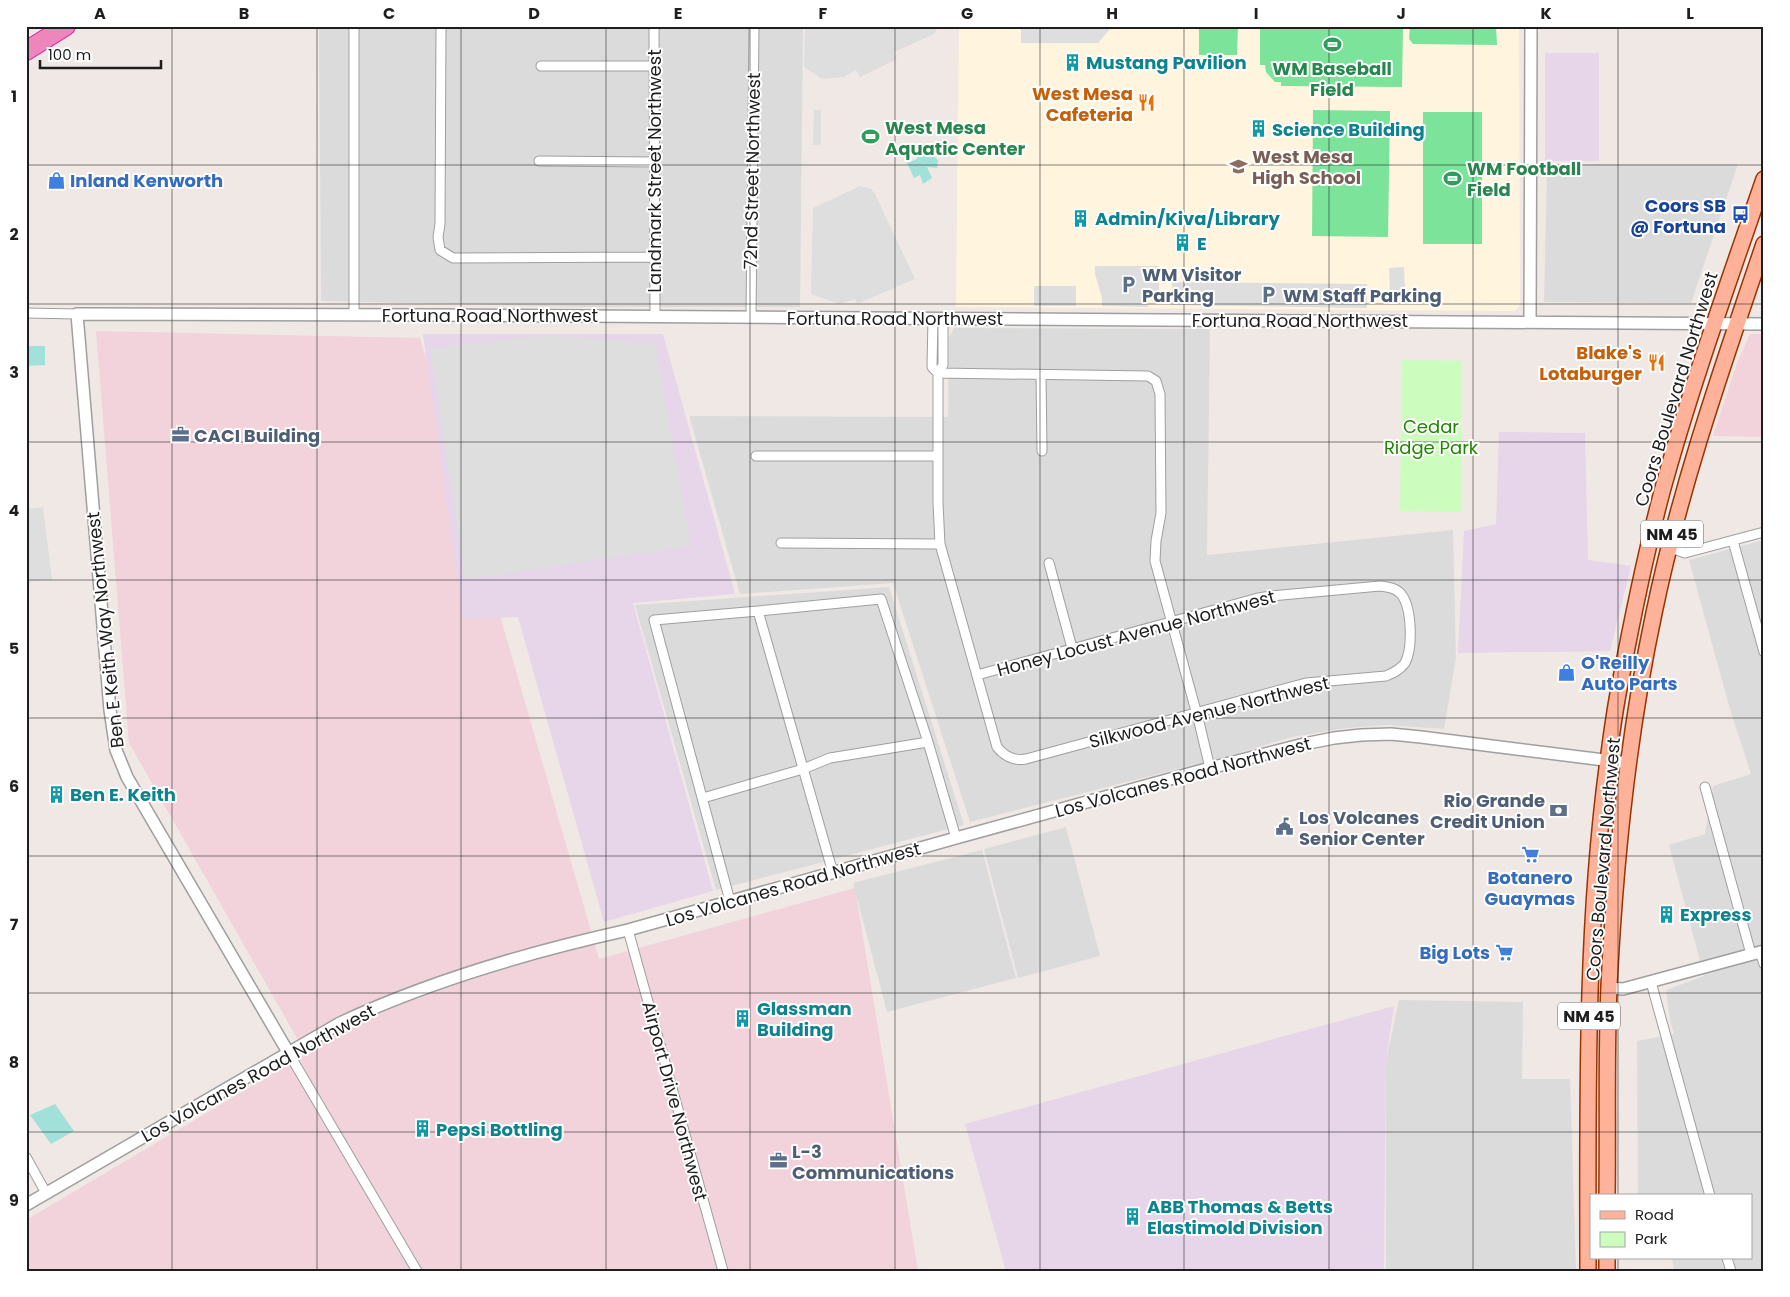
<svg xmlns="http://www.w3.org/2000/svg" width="1790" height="1297" font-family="Poppins,sans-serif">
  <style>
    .residential { fill: #dcdbdc }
    .commercial { fill: #f2d2db }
    .industrial { fill: #e7d5ea }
    .education { fill: #fff4de }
    .park { fill: #cdfdbe }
    .pitch { fill: #7ce49a }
    .parking { fill: #dedede }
    .water { fill: #a1e1da }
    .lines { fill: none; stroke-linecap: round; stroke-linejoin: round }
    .minor-casing { stroke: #9f9f9f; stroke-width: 11 }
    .tertiary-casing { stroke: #9f9f9f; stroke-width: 14 }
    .primary-casing { stroke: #993500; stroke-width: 18 }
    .motorway-casing { stroke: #e618a2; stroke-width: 20 }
    .minor { stroke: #fff; stroke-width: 9 }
    .tertiary { stroke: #fff; stroke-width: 11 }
    .primary { stroke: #ffb29a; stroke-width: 15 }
    .motorway { stroke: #ed86ba; stroke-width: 18 }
    .grid { fill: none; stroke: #1e1e1e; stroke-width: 1; stroke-opacity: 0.55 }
    .labels { text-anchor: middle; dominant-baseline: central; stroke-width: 4; stroke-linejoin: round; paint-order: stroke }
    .shield { fill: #fff; stroke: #626262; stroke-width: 1 }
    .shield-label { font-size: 16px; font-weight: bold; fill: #1e1e1e }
    .culture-label { font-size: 18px; font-weight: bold; fill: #0d838f; stroke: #fff; text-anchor: start }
    .leisure-label { font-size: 18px; font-weight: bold; fill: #27864d; stroke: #fff; text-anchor: start }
    .food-label { font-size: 18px; font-weight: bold; fill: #c56008; stroke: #fff; text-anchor: end }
    .education-label { font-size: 18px; font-weight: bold; fill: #785e54; stroke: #fff; text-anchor: start }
    .street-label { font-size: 18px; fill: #1e1e1e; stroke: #fff }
    .shop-label { font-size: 18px; font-weight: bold; fill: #366cbe; stroke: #fff; text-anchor: start }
    .transit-label { font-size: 18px; font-weight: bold; fill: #164399; stroke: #fff; text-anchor: end }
    .service-label { font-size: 18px; font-weight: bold; fill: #4e5e75; stroke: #fff; text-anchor: start }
    .park-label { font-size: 18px; fill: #238504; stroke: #fff }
    .neatline { fill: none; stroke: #1e1e1e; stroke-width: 2 }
    .grid-label { font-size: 16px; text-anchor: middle; font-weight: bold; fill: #1e1e1e }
  </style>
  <rect width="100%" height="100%" fill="#f0e8e4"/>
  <path class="residential" d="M319,26H803L800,307H582L321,301Z
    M1547,164H1738L1691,303L1544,302Z
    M954,328L1210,329L1207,555L1453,530L1456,658L1444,729L1387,725L1347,728L1292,737L1228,756L970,822L893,583L740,594L690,419V416L948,417L949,338Z
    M1764,540V1271H1674L1672,1258H1751V1196H1638L1637,1041L1674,1034L1670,1020L1666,990L1704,976L1669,845L1705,834L1713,786L1751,774L1729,706L1689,560Z
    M889,587L964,825L716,890L635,605Z
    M1066,827L1100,956L1018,978L984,849Z
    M982,850L1016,978L887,1012L853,883Z
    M1399,1000L1523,1002L1522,1079H1570L1576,1271H1386V1061Z"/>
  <path class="commercial" d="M96,331L420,338L599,959L855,888L918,1271H26V1220L306,1054L129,743Z
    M1750,334H1764V437L1713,436L1737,363Z"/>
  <path class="industrial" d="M1545,53H1599V161H1545Z
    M423,334H663L735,594L633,603L713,891L604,922L518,617L463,619Z
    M1499,432L1585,433L1588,560L1631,566L1610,651L1458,653L1464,531L1496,524Z
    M1394,1006L1386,1061L1384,1271H1006L965,1124Z"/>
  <path class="education" d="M959,26H1519L1520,305L1515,311L956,307Z"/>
  <path class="park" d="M1402,360L1462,361L1461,512L1400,511Z"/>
  <path class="pitch" d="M1199,26H1238L1237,55H1199Z
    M1260,26H1403L1402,87L1281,86V82H1275L1266,72L1265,65H1260Z
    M1410,26H1496L1497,45L1413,44L1409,39Z
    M1313,110L1390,111L1388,237L1312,236Z
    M1423,112H1482V244H1423Z"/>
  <path class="parking" d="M805,26H939L934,34L894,52L897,59L860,77L856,70L844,77L822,79L804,67Z
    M1021,26H1110V29L1098,43H1021Z
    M814,110H821V145H813Z
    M860,186L871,189L875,194L915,279L857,304L855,299L839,304L811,294L813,208Z
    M1095,266H1159V294H1151L1148,296V307L1102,306V298L1095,274Z
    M1404,267L1405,291H1390L1389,268Z
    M1172,282L1367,284V308L1171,305Z
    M1034,286H1076V306H1034Z
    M547,336L655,343L691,546L465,579L430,348Z
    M43,507L52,580L26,582V509Z"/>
  <path class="water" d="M922,145L938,160L937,168L927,167L932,178L923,184L920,175L914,178L907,163L917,159Z
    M26,346H45V365L26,366Z
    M55,1104L74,1131L51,1144L30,1115Z"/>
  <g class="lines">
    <defs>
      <path id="minor" d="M441,26L440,224L438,237L440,250L453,258L654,257
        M654,26L655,316
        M541,66H654
        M539,161L654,162
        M26,313L77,314
        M354,314V26
        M751,317L754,26
        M933,318L932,367L938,373
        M943,318V365L938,373V503L940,544L997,747C1005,757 1014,761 1026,759L1306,683L1386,676C1393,673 1400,670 1405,663C1413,648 1412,607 1401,594C1396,588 1388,587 1380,586L1271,596L1258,598L977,675
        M938,373L1148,376L1156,381L1160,394L1161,513L1156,541L1155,561L1199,722L1210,768
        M1041,375L1042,451
        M756,456H937
        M1733,541L1764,652
        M781,543L940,544
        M1668,547L1685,553L1764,532
        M1049,563L1072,648
        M1705,787L1751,954
        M703,798L803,769L830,758L928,742
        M833,873L758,611L881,599L928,742L956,838
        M730,901L654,620L758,611
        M628,930L723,1271
        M1760,952L1764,964
        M1651,982L1710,1196
        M288,1052L417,1271
        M26,1157L46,1193
        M1727,1258L1731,1271"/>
      <path id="tertiary" d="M1530,322L1531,26
        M1609,988L1623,989L1764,951
        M288,1052L127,777L116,750L110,710L77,314L435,315L1764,324
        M26,1205L340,1023C432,980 529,952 628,930L956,838L1210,768L1304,744L1334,738L1361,735L1391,734L1421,737L1628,763"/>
      <path id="primary" d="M1607,1196C1608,1126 1606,1056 1609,986C1615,861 1628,735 1654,613C1680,487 1723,365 1764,244
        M1588,1271C1588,1103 1585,935 1607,768C1611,740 1614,712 1620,684C1632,620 1646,551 1663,488C1692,383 1729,281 1764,179
        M1607,1271V1258"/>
      <path id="motorway" d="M26,51L66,26"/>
    </defs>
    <use href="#minor" class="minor-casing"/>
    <use href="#tertiary" class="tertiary-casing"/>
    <use href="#primary" class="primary-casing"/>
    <use href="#motorway" class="motorway-casing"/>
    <use href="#minor" class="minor"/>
    <use href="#tertiary" class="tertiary"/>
    <use href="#primary" class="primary"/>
    <use href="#motorway" class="motorway"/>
  </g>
  <path class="grid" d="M172,26V1271M317,26V1271M461,26V1271M606,26V1271M750,26V1271M895,26V1271M1040,26V1271M1184,26V1271M1329,26V1271M1473,26V1271M1618,26V1196M26,165H1764M26,304H1764M26,442H1764M26,580H1764M26,718H1764M26,856H1764M26,993H1764M26,1132H1764M1618,1258V1271"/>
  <defs>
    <symbol id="stadium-bare" viewBox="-9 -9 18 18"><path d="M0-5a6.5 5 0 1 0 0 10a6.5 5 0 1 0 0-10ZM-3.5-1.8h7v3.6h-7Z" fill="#2e9e5b" stroke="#fff" stroke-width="2.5" paint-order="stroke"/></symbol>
    <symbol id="building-bare" viewBox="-9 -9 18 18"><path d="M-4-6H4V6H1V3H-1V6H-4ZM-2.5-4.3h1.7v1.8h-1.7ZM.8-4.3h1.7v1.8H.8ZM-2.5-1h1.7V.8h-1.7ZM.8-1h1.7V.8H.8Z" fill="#0f9aa8" stroke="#fff" stroke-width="2.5" paint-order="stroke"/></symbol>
    <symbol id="restaurant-bare" viewBox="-9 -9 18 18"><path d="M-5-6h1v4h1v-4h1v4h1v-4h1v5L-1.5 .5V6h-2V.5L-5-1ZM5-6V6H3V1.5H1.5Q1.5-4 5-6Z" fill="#e8710a" stroke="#fff" stroke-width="2.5" paint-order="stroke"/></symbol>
    <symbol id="school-bare" viewBox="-9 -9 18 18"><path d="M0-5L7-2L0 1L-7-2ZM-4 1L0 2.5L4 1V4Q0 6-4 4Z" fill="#8d6e63" stroke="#fff" stroke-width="2.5" paint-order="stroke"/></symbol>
    <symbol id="shop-bare" viewBox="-9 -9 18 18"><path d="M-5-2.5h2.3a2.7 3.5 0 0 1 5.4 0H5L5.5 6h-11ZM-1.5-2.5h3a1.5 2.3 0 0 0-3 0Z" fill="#3f7fe0" stroke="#fff" stroke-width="2.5" paint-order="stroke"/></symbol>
    <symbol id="bus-bare" viewBox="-9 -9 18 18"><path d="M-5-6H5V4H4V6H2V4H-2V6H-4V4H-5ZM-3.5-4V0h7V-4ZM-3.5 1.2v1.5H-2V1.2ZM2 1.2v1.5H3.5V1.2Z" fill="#1a4fb4" stroke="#fff" stroke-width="2.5" paint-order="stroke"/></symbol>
    <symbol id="parking-bare" viewBox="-9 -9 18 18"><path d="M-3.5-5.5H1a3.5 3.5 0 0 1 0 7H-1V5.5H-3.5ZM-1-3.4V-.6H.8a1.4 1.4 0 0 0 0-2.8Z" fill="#5c6f8a" stroke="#fff" stroke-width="2.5" paint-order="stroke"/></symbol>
    <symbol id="office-bare" viewBox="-9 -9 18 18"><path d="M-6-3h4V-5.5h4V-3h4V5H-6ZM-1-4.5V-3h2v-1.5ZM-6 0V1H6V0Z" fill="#5c6f8a" stroke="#fff" stroke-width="2.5" paint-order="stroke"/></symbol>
    <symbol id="bank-bare" viewBox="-9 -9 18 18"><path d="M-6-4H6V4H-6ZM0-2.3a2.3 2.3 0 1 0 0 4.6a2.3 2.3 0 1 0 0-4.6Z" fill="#5c6f8a" stroke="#fff" stroke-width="2.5" paint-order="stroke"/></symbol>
    <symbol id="civic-bare" viewBox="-9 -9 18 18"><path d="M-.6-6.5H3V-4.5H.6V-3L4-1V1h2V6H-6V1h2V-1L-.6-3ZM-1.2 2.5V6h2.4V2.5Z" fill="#5c6f8a" stroke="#fff" stroke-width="2.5" paint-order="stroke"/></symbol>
    <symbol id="supermarket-bare" viewBox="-9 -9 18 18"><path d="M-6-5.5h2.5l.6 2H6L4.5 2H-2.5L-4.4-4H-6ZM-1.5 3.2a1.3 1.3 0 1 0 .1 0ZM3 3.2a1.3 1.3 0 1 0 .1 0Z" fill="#3f7fe0" stroke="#fff" stroke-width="2.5" paint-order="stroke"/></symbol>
  </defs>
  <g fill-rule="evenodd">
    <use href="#stadium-bare" x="1320" y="32" width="25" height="25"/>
    <use href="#building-bare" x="1060" y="50" width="25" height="25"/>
    <use href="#restaurant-bare" x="1134" y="90" width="25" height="25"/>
    <use href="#building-bare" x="1246" y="116" width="25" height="25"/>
    <use href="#stadium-bare" x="858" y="124" width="25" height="25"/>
    <use href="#school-bare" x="1226" y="154" width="25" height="25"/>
    <use href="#stadium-bare" x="1440" y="166" width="25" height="25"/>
    <use href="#shop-bare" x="44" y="168" width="25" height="25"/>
    <use href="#bus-bare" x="1728" y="202" width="25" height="25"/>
    <use href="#building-bare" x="1068" y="206" width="25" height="25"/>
    <use href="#building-bare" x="1170" y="230" width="25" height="25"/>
    <use href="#parking-bare" x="1116" y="272" width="25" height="25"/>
    <use href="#parking-bare" x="1256" y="282" width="25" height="25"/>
    <use href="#restaurant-bare" x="1644" y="350" width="25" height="25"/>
    <use href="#office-bare" x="168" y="422" width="25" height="25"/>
    <use href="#shop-bare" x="1554" y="660" width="25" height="25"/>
    <use href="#building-bare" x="44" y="782" width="25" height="25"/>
    <use href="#bank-bare" x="1546" y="798" width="25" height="25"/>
    <use href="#civic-bare" x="1272" y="814" width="25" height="25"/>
    <use href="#supermarket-bare" x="1518" y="842" width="25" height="25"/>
    <use href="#building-bare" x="1654" y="902" width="25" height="25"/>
    <use href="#supermarket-bare" x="1492" y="940" width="25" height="25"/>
    <use href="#building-bare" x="730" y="1006" width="25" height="25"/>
    <use href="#building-bare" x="410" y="1116" width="25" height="25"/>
    <use href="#office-bare" x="766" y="1148" width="25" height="25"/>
    <use href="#building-bare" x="1120" y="1204" width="25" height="25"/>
  </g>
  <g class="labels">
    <g class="shield">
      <rect x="1641" y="520.5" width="62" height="27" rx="4"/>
      <rect x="1558" y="1002.5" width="62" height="27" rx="4"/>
    </g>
    <g class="shield-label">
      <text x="1672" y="534">NM 45</text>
      <text x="1589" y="1016">NM 45</text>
    </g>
    <g class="culture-label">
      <text x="1086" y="62">Mustang Pavilion</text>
      <text x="1272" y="129">Science Building</text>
      <text x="1095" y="218">Admin/Kiva/Library</text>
      <text x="1197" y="243">E</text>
      <text x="70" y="794">Ben E. Keith</text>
      <text x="1680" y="914">Express</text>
      <text x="757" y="1008">Glassman<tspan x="757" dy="21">Building</tspan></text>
      <text x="436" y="1129">Pepsi Bottling</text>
      <text x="1147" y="1206">ABB Thomas &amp; Betts<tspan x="1147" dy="21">Elastimold Division</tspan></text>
    </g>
    <g class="leisure-label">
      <text x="1332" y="68" text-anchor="middle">WM Baseball<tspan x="1332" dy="21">Field</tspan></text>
      <text x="885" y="127">West Mesa<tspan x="885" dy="21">Aquatic Center</tspan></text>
      <text x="1467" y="168">WM Football<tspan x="1467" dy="21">Field</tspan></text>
    </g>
    <g class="food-label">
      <text x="1133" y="93">West Mesa<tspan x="1133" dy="21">Cafeteria</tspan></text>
      <text x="1642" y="352">Blake's<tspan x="1642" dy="21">Lotaburger</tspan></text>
    </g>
    <g class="education-label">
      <text x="1252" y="156">West Mesa<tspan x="1252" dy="21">High School</tspan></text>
    </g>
    <g class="street-label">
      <text transform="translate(654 171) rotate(-90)">Landmark Street Northwest</text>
      <text transform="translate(752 171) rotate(-89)">72nd Street Northwest</text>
      <text x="490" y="315">Fortuna Road Northwest</text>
      <text x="895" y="318">Fortuna Road Northwest</text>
      <text x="1300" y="320">Fortuna Road Northwest</text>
      <text transform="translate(1676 389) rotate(-73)">Coors Boulevard Northwest</text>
      <text transform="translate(105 630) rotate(-96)">Ben E Keith Way Northwest</text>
      <text transform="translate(1136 633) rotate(-15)">Honey Locust Avenue Northwest</text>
      <text transform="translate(1209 712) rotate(-14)">Silkwood Avenue Northwest</text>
      <text transform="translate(1183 777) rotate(-15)">Los Volcanes Road Northwest</text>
      <text transform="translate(1603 859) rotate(-85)">Coors Boulevard Northwest</text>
      <text transform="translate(793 884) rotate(-16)">Los Volcanes Road Northwest</text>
      <text transform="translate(258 1073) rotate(-29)">Los Volcanes Road Northwest</text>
      <text transform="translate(675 1101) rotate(75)">Airport Drive Northwest</text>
    </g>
    <g class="shop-label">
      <text x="70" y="180">Inland Kenworth</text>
      <text x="1581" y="662">O'Reilly<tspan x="1581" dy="21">Auto Parts</tspan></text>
      <text x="1530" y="877" text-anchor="middle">Botanero<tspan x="1530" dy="21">Guaymas</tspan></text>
      <text x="1490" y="952" text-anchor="end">Big Lots</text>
    </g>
    <g class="transit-label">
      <text x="1726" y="205">Coors SB<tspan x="1726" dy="21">@ Fortuna</tspan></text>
    </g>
    <g class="service-label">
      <text x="1142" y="274">WM Visitor<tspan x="1142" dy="21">Parking</tspan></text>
      <text x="1283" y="295">WM Staff Parking</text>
      <text x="194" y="435">CACI Building</text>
      <text x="1545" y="800" text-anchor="end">Rio Grande<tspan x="1545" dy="21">Credit Union</tspan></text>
      <text x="1299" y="817">Los Volcanes<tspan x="1299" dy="21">Senior Center</tspan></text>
      <text x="792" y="1151">L-3<tspan x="792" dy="21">Communications</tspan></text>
    </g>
    <g class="park-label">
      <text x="1431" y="426">Cedar<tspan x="1431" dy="21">Ridge Park</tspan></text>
    </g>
  </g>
  <rect width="1790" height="1297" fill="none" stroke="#ffffff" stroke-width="55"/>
  <rect x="1590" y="1194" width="162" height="65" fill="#ffffff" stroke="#a5a5a5"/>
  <rect x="1600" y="1211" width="25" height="8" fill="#ffb29a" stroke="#a5a5a5"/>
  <text x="1635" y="1220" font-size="15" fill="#1e1e1e">Road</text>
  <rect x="1600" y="1232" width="25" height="15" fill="#cdfdbe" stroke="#a5a5a5"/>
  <text x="1635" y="1244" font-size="15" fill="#1e1e1e">Park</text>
  <path d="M40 60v8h121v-8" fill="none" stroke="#1e1e1e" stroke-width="2.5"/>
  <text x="48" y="60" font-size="15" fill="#1e1e1e" stroke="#ffffff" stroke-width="4" paint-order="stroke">100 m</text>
  <rect x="28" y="28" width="1734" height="1242" class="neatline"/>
  <g class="grid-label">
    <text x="100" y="19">A</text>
    <text x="244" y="19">B</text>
    <text x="389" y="19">C</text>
    <text x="534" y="19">D</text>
    <text x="678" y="19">E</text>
    <text x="823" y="19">F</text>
    <text x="967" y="19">G</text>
    <text x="1112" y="19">H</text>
    <text x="1256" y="19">I</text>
    <text x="1401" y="19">J</text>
    <text x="1546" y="19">K</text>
    <text x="1690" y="19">L</text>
    <text x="14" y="102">1</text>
    <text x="14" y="240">2</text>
    <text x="14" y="378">3</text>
    <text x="14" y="516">4</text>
    <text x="14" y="654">5</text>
    <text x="14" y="792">6</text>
    <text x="14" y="930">7</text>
    <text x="14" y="1068">8</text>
    <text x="14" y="1206">9</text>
  </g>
</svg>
